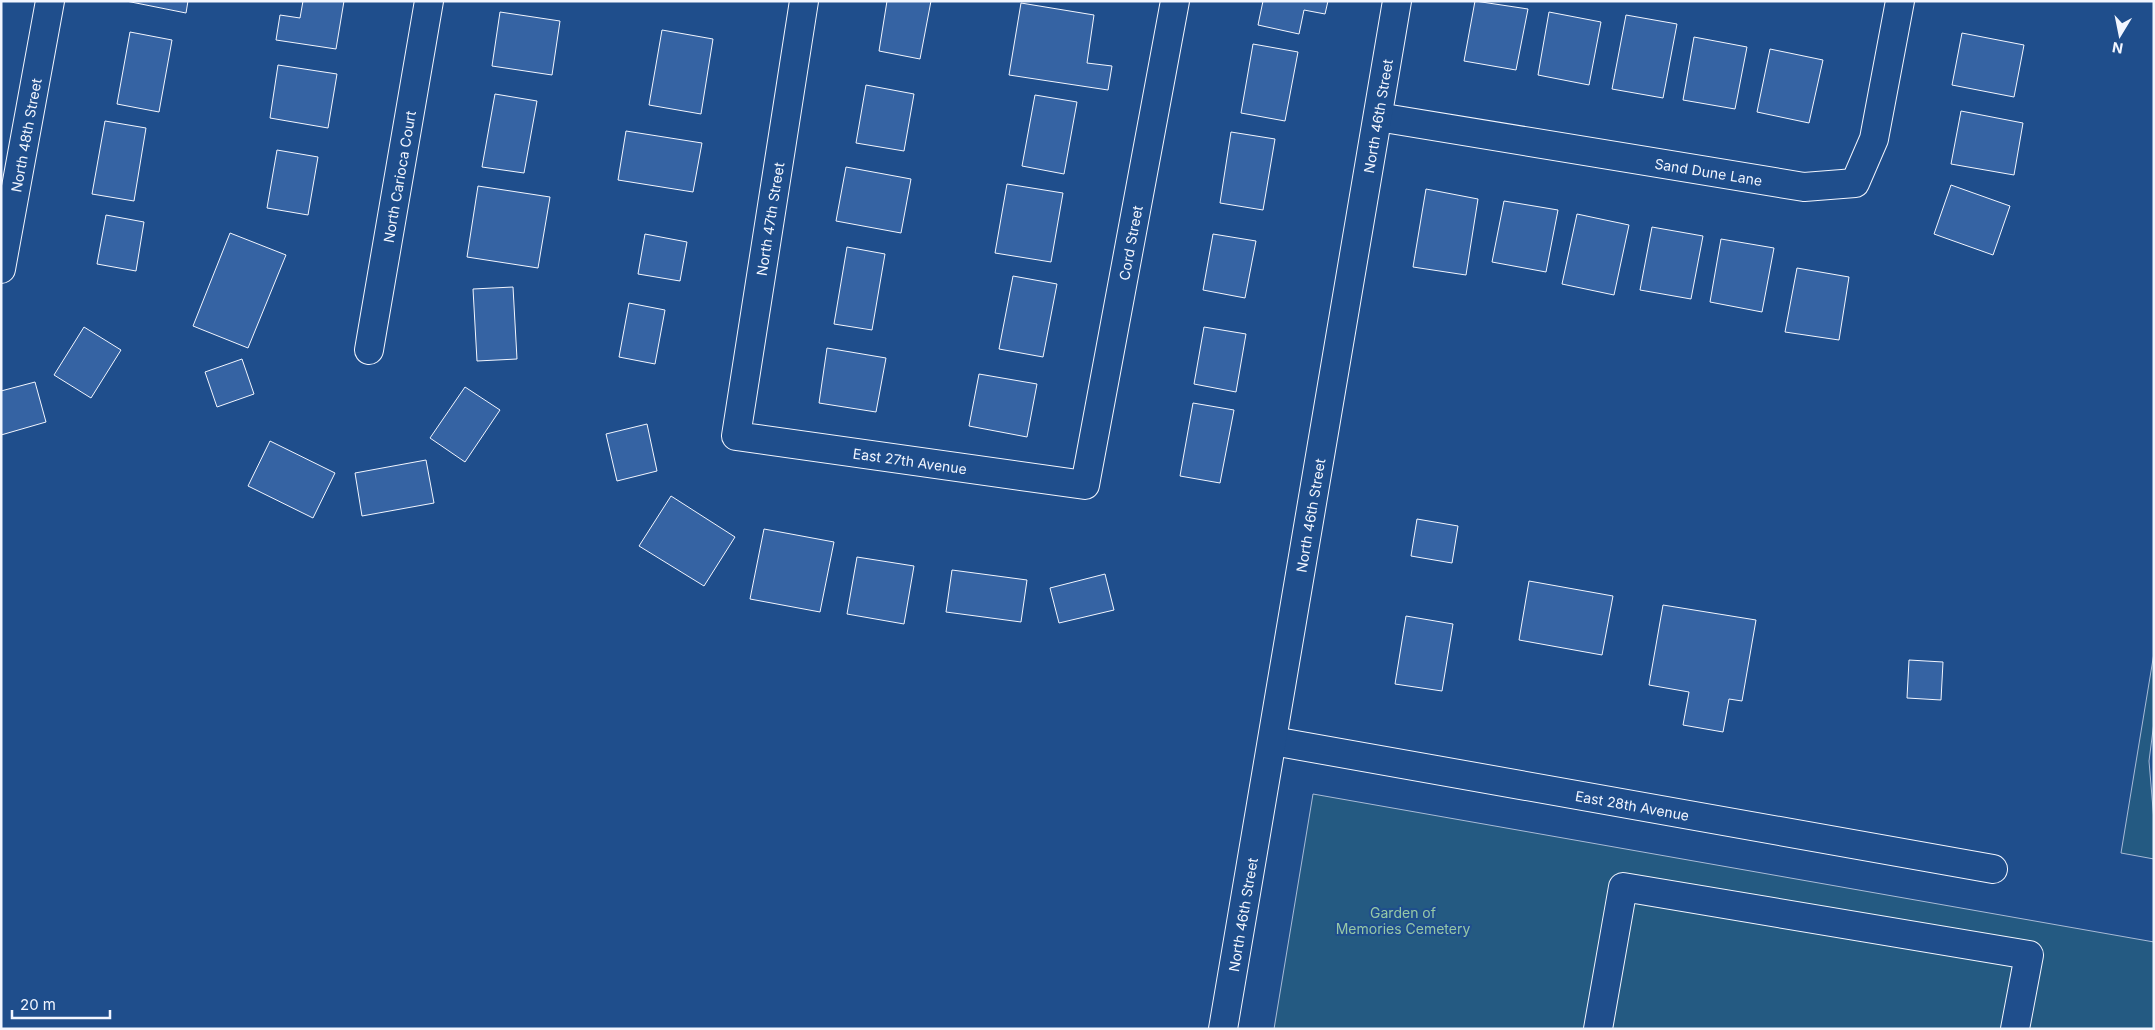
<svg xmlns="http://www.w3.org/2000/svg" width="2155" height="1030" font-family="Inter,sans-serif">
  <style>
    .green { fill: #245a82; stroke: #a8bbd7 }
    .building { fill: #3563a3; stroke: #f2f6ff }
    .lines { fill: none; stroke-linecap: round; stroke-linejoin: round }
    .minor-casing { stroke: #f2f6ff; stroke-width: 30 }
    .minor { stroke: #1f4e8c; stroke-width: 28 }
    .labels { text-anchor: middle; dominant-baseline: central; stroke-width: 4; stroke-linejoin: round; paint-order: stroke }
    .street-label { font-size: 14px; fill: #f2f6ff; stroke: #1f4e8c }
    .park-label { font-size: 14px; fill: #97c8a6; stroke: #1f4e8c }
  </style>
  <rect width="100%" height="100%" fill="#1f4e8c"/>
  <path class="green" d="M2154,653V722L2149,761L2154,821V859L2121,853Z
    M1313,794L2154,942V1029H1274Z"/>
  <path class="building" d="M126,1H188L186,13Z
    M303,1H344L336,49L276,40L280,15L300,18Z
    M887,1H931L920,59L879,51Z
    M1263,1H1328L1325,14L1304,10L1299,34L1258,25Z
    M1475,1L1528,9L1516,70L1464,61Z
    M1021,3L1094,15L1087,63L1112,66L1108,90L1009,75Z
    M500,12L560,21L552,75L492,66Z
    M1549,12L1601,22L1589,85L1538,75Z
    M1626,15L1677,24L1663,98L1612,89Z
    M662,30L713,39L701,114L649,105Z
    M130,32L172,40L159,112L117,104Z
    M1962,33L2024,45L2014,97L1952,85Z
    M1694,37L1747,47L1735,109L1683,100Z
    M1253,44L1298,52L1285,121L1241,113Z
    M1770,49L1823,60L1809,123L1757,112Z
    M278,65L337,74L328,128L270,118Z
    M866,85L914,94L904,151L856,143Z
    M495,94L537,101L524,173L482,167Z
    M1035,95L1077,102L1064,174L1022,166Z
    M1961,111L2023,123L2014,175L1951,164Z
    M105,121L146,128L134,201L92,194Z
    M626,131L702,143L693,192L618,180Z
    M1231,132L1275,139L1263,210L1220,203Z
    M277,150L318,157L308,215L267,208Z
    M846,167L911,179L901,233L836,221Z
    M1007,184L1063,193L1051,262L995,253Z
    M1951,185L2010,206L1993,255L1934,234Z
    M478,186L550,197L538,268L467,257Z
    M1426,189L1478,199L1466,275L1413,267Z
    M1504,201L1558,210L1546,272L1492,262Z
    M1577,214L1629,225L1614,295L1562,284Z
    M106,215L144,222L136,271L97,264Z
    M1652,227L1703,236L1691,299L1640,290Z
    M230,233L286,255L248,348L193,326Z
    M645,234L687,242L680,281L638,274Z
    M1213,234L1256,241L1245,298L1203,290Z
    M1721,239L1774,248L1762,312L1710,302Z
    M847,247L885,254L872,330L834,324Z
    M1797,268L1849,277L1839,340L1785,332Z
    M1013,276L1057,284L1043,357L999,349Z
    M513,287L517,359L477,361L473,289Z
    M629,303L665,310L655,364L619,357Z
    M84,327L121,350L91,398L54,375Z
    M1204,327L1246,334L1236,392L1194,384Z
    M827,348L886,358L876,412L819,403Z
    M242,359L254,394L217,407L205,372Z
    M979,374L1037,384L1027,437L969,426Z
    M35,382L46,422L1,435V391Z
    M465,387L500,410L465,462L430,438Z
    M1193,403L1234,410L1220,483L1180,476Z
    M647,424L657,471L617,481L606,434Z
    M270,441L335,473L313,518L248,486Z
    M426,460L434,503L362,516L355,473Z
    M671,496L735,537L704,586L639,546Z
    M1417,519L1458,526L1452,563L1411,556Z
    M764,529L834,542L820,612L750,599Z
    M857,557L914,566L904,624L847,614Z
    M952,570L1027,580L1021,622L946,612Z
    M1105,574L1114,610L1059,623L1050,588Z
    M1529,581L1613,596L1602,655L1519,640Z
    M1663,605L1756,620L1742,701L1729,699L1723,732L1683,725L1689,692L1649,685Z
    M1406,616L1453,624L1442,691L1395,684Z
    M1909,660L1943,662L1941,700L1907,698Z"/>
  <g class="lines">
    <defs>
      <g id="minor">
        <path id="s1" d="M804,1L736,436L1085,485L1175,1"/>
        <path id="s2" d="M1378,117L1804,187L1855,183L1874,139L1900,1"/>
        <path id="s3" d="M1,269L50,1"/>
        <path id="s4" d="M369,350L429,1"/>
        <path id="s5" d="M1273,741L1993,869"/>
        <path id="s6" d="M1223,1029L1397,1"/>
        <path d="M1598,1029L1623,887L2029,955L2015,1029"/>
      </g>
    </defs>
    <use href="#minor" class="minor-casing"/>
    <use href="#minor" class="minor"/>
  </g>
  <g class="labels">
    <g class="street-label">
      <text stroke="none"><textPath href="#s6" startOffset="926">North 46th Street</textPath></text>
      <text stroke="none"><textPath href="#s3" startOffset="136">North 48th Street</textPath></text>
      <text stroke="none"><textPath href="#s2" startOffset="335">Sand Dune Lane</textPath></text>
      <text stroke="none"><textPath href="#s4" startOffset="176">North Carioca Court</textPath></text>
      <text transform="translate(770 219) rotate(-81)">North 47th Street</text>
      <text stroke="none"><textPath href="#s1" startOffset="1039">Cord Street</textPath></text>
      <text stroke="none"><textPath href="#s1" startOffset="616">East 27th Avenue</textPath></text>
      <text stroke="none"><textPath href="#s6" startOffset="521">North 46th Street</textPath></text>
      <text stroke="none"><textPath href="#s5" startOffset="365">East 28th Avenue</textPath></text>
      <text stroke="none"><textPath href="#s6" startOffset="116">North 46th Street</textPath></text>
    </g>
    <g class="park-label">
      <text x="1403" y="912">Garden of<tspan x="1403" dy="16">Memories Cemetery</tspan></text>
    </g>
  </g>
  <rect width="2155" height="1030" fill="none" stroke="#f2f6ff" stroke-width="5"/>
  <g transform="translate(2120 35) rotate(190)" stroke="#1f4e8c" stroke-width="4" paint-order="stroke">
  <path d="M0-4L9 19L0 12L-9 19Z" fill="#f2f6ff"/>
  <text y="-8" font-size="14" font-weight="bold" text-anchor="middle" fill="#f2f6ff">N</text>
  </g>
  <path d="M12 1010v8h98v-8" fill="none" stroke="#f2f6ff" stroke-width="2.5"/>
  <text x="20" y="1010" font-size="15" fill="#f2f6ff" stroke="#1f4e8c" stroke-width="4" paint-order="stroke">20 m</text>
</svg>
